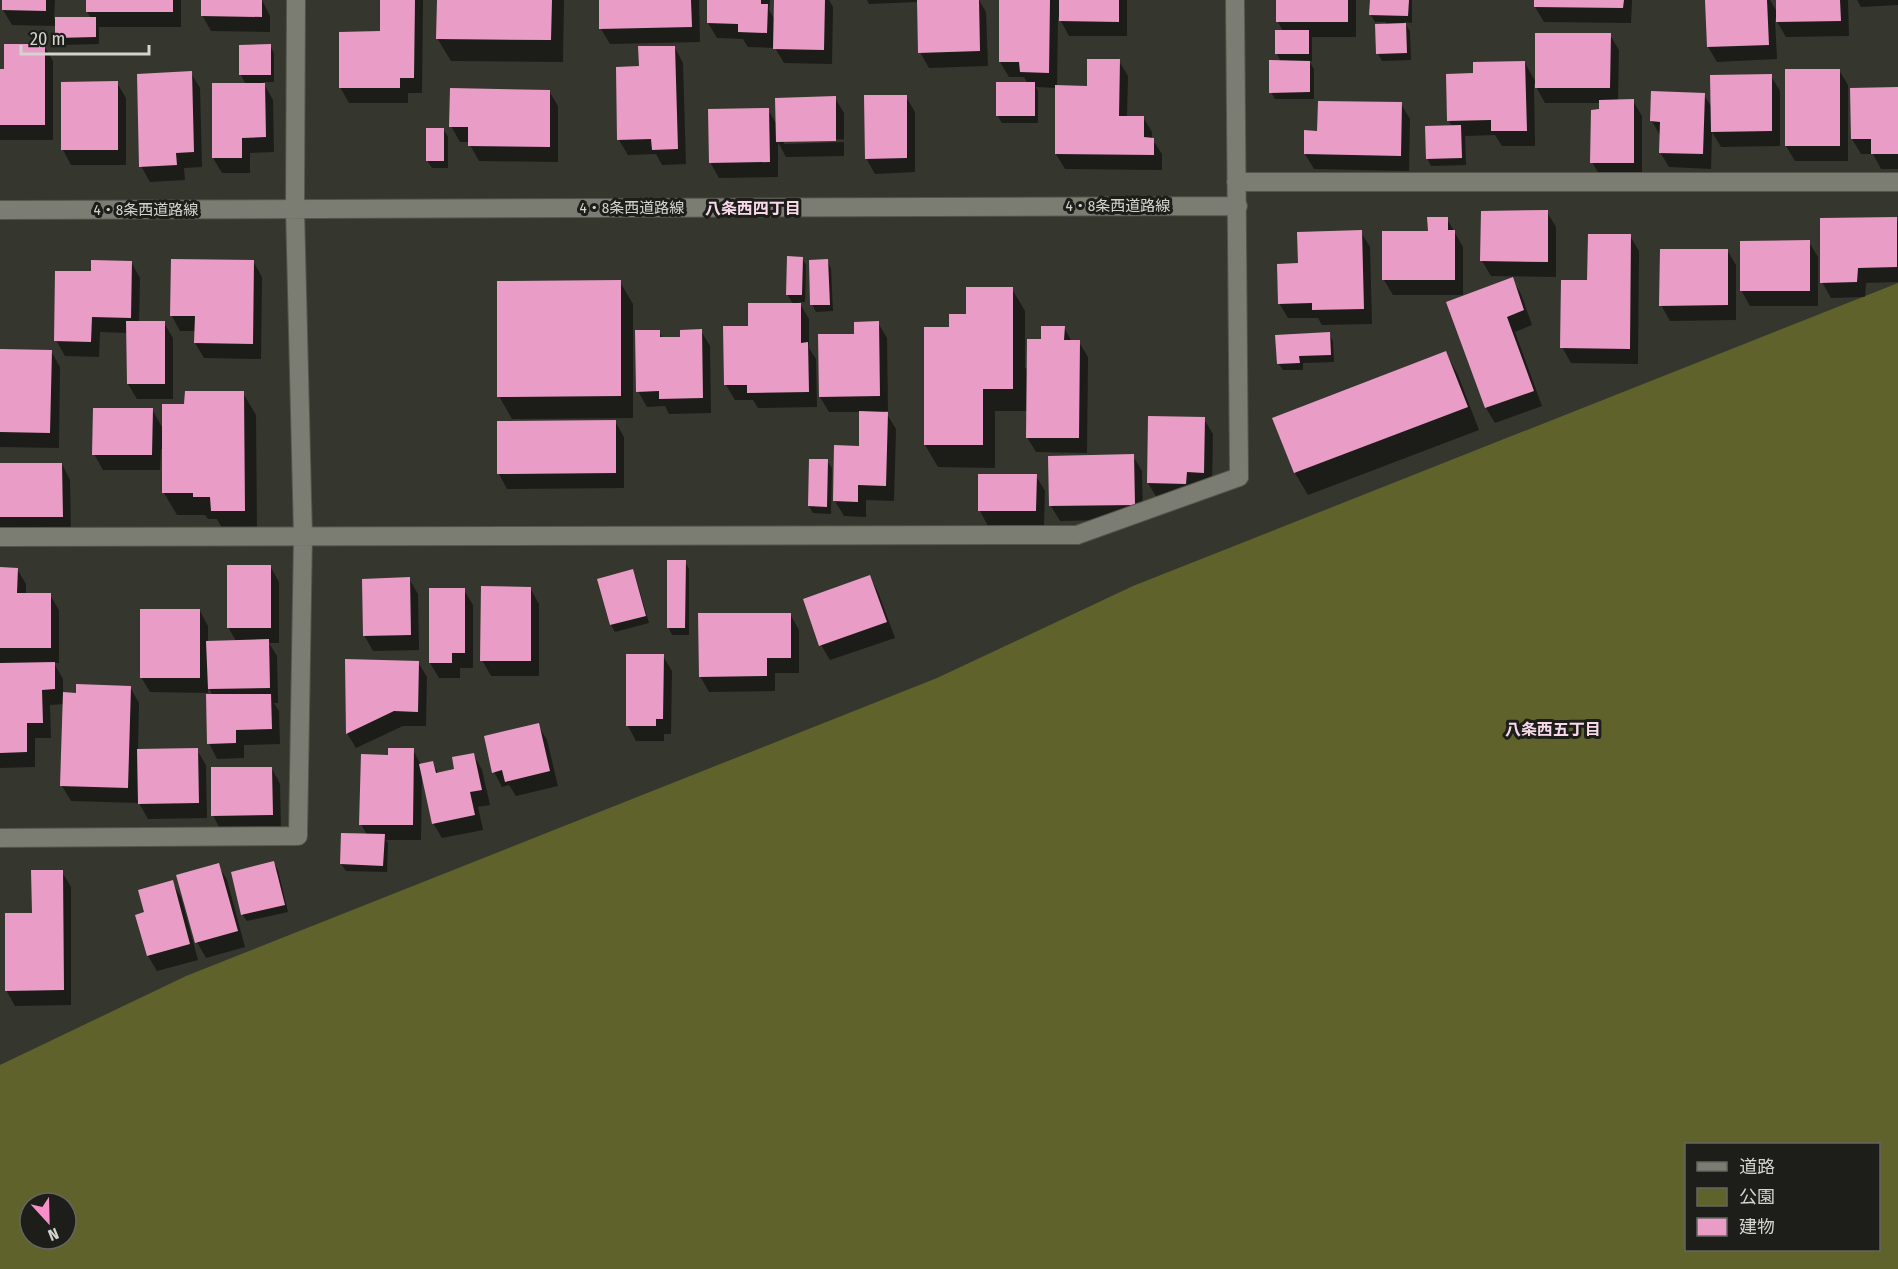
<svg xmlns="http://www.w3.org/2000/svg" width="1898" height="1269" font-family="'Fira Sans Condensed','Noto Sans JP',sans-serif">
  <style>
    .green { fill: #5f622b; fill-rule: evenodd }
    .shadow { fill: #0007; fill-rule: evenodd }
    .building { fill: #e99dc6 }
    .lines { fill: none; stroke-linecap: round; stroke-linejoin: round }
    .lane-casing { stroke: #54544c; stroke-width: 20 }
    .street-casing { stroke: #54544c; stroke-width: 20 }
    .lane { stroke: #7b7c72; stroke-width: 18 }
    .street { stroke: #7b7c72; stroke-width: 18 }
    .labels { text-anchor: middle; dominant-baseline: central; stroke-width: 6; stroke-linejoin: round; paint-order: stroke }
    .street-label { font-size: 15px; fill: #d3d4ce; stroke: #1d1d19 }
    .neighbourhood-label { font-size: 16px; font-weight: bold; fill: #f8d9e9; stroke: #1d1d19 }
  </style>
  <rect width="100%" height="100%" fill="#35362d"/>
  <path class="green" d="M1898,283V1269H0V1065L186,976L937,678L1133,586ZM1878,1144V1250H1686V1144ZM30,1203H66V1239H30Z"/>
  <path class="shadow" d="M3,0H55L54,19L91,18L87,12V0H181V27H99V44L61,45L56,37V26L12,25L3,10Z
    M203,0H262L270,16V32L211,31L202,15Z
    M381,0H423L422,93H408V103H349L340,87L381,33Z
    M438,0H564L563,62L451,61L437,38Z
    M600,0H699L700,42L610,44L601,29Z
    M709,0H770L769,10L775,20L776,0H829L833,7L832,64L784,63L775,48L748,47L743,39L717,38L708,23Z
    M867,0H979L986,12L988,66L929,68L920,52L918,2L869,4Z
    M1001,0H1127V36H1069L1058,16L1057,87H1089L1119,61L1128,76L1127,117H1143L1152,132V139L1162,154V170L1065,169L1056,154L1057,88L1036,87L1038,91V123H1002L997,115L1028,84L1024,77H1009L1000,62Z
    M1278,0H1356V37H1312V61H1309L1314,69V99H1275L1271,92L1281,62L1277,54L1283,31L1278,22Z
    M1371,0H1412V23L1404,22L1410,31L1411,60L1382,61L1378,54L1386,22H1375L1371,15Z
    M1535,0H1632L1631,23L1544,22L1535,7Z
    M1707,0H1770L1777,12V0H1848L1849,36L1786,37L1775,18L1777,59L1717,62L1708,47Z
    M1857,0H1898V5L1861,7Z
    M1610,35L1619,50L1618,101H1633L1642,116V178H1601L1592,162L1600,103H1545L1534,83L1535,146H1502L1495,135L1465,136L1466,165L1431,166L1427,158L1452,127L1449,121L1474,75L1525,63L1536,83Z
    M44,46L53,61V140H0V70L6,71Z
    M270,46L274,53V82H263L273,100L274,152L250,153V173H222L213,158L246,85L241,75Z
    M675,48L683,63L686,164L662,165L656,154L628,155L619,140L640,68Z
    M1839,70L1848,85V161H1795L1786,146Z
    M191,73L200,88L202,167L184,168L185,180L150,182L141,166Z
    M1771,76L1780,91V146L1721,147L1712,132L1711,169L1669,167L1660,152L1661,137L1652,121L1704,95L1712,108Z
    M117,83L126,98V165H71L63,150Z
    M1898,88V169H1881L1873,154H1861L1852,139V89Z
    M549,91L558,106V162L479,161L470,145V142H460L451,126Z
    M906,97L915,112V172L875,174L866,158Z
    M835,98L844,113V156L786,157L778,142V177L719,178L710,162L768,110L777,125ZM844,139V142L784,144V141Z
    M1401,104L1410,119L1409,171L1314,169L1305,154L1319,132Z
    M443,129L448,137V168H432L427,160Z
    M1483,212H1547L1556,227V277L1491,276L1482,261Z
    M1447,219L1463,247V295H1393L1384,280V232H1429Z
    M1896,219L1898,222V282L1866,283L1865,297L1831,298L1822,282Z
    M1361,232L1370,247L1372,324L1322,325L1318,318H1288L1279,303L1299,265Z
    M1630,236L1639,251L1638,364L1571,363L1562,347L1589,282Z
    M1809,242L1818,257V306H1750L1741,290Z
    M1727,250L1736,265V320L1670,321L1661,305Z
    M802,258L806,265L805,302H799L809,319V348L816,359L817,407L758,408L753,400H735L726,385L725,328L750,327L793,304L787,294Z
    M253,261L262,277L261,359L204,358L195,343L196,331H180L172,316Z
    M827,261L831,268L833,311L816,312L812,304Z
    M131,262L140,278L139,323H164L173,338V399H137L128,384V333L100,332L99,357L65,356L56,340L93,273Z
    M1512,279L1521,294L1532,325L1515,332L1542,406L1495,423L1486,408L1448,303Z
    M620,282L633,304V418L512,419L499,396Z
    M1012,289L1025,311V368L1028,369L1043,341L1064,327L1072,342H1079L1088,357L1087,453L1036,452L1027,437V411H995V468L938,467L925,445L951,328Z
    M878,323L887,338L888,411H885L896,429L894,501L866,500V517L844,516L835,501V447H861V412H829L820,397L855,335Z
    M659,331L663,339H682L701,331L710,346L711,413L669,414L665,406L647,407L638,391Z
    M1329,334L1333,341L1334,362L1303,363V370H1283L1278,363Z
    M0,350L51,351L60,367L59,448L0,447Z
    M1446,353L1458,375L1479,430L1308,495L1295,473Z
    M243,393L256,415L257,533H225L217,519H208L205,515H177L164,493V449H161L160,470H103L94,454L152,409L163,429L186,405Z
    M1204,419L1213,434L1212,488L1157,498L1148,483Z
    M615,421L624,437V488L507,489L499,474Z
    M1133,456L1142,471L1143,519L1060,521L1051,506Z
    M810,460L827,461L832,468L831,514L813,513L809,506Z
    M62,464L70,480L71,532H0V465Z
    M1036,476L1045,491L1044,526H988L980,511Z
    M685,562L689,569V635H672L668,627Z
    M270,566L279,582V643H269L277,656L278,703H274L279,711L280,744L244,745V758L217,759L209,743L213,696L208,686V693L150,692L141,677L200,611L208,626V642L236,641L228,627Z
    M0,569H17L26,584V594L50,595L59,610V663H54L63,679V693L77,694L130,687L139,703L138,751L197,750L206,765L207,818L148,819L139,803L71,801L62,786L64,704L50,705L51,738H35V767L0,768Z
    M632,571L636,578L649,623L615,632L611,625L599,580Z
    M870,577L878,592L895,638L830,660L821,645Z
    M409,579L418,594L419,650L373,651L364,635Z
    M530,588L539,604V676H491L482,660Z
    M464,590L473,605V668H460V678H439L430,663Z
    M790,614L799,630V673H775V691L709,692L700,676Z
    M663,656L672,671L671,734H664V741H636L628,726Z
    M418,662L427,677L426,726H403L356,748L347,733Z
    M538,725L547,740L558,786L516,796L509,785L502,787L494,772Z
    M413,750L421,765L432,763L439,774L456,770L474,755L482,770L490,805L478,807L483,830L442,838L433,823L422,773L421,840H386L388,843L387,872L346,871L341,864L367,835L361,824L389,756Z
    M272,769L280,784L281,830L221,831L213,815Z
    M274,863L278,870L288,912L247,921L242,914Z
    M218,865L227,880L245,947L206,958L197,942Z
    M62,872L71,887V1005L15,1006L6,990L33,914Z
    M172,882L181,897L198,960L157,971L148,956L137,916L146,913Z"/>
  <path class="building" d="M2,0H46V11L2,10Z
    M86,0H173V12H86Z
    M201,0H262V17L201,16Z
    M380,0H415L414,78H400V88H339V32L380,31Z
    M437,0H552L551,40L436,39Z
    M599,0H691L692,27L599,29Z
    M707,0H761V4H768L767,33L738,32V24L707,23Z
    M774,0H825L824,50L773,49Z
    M917,0H979L980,51L918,53Z
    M999,0H1050L1049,73L1020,72L1019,62H999Z
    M1059,0H1119V22L1059,21Z
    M1276,0H1348V22H1276Z
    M1370,0H1409L1408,16L1369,15Z
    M1534,0H1624L1623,8L1534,7Z
    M1705,0H1767L1769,45L1707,47Z
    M1776,0H1840L1841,21L1776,22Z
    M55,17H96V37L55,38Z
    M1406,23L1407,53L1376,54L1375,24Z
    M1275,30H1309V54H1275Z
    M1535,33H1611L1610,88H1535Z
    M4,44H45V125H0V69H4Z
    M271,44V75H239V45Z
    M638,46H675L678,149L652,150L651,139L617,140L616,67L639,66Z
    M1087,59H1120L1119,116H1144V137L1154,138V155L1055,154V85L1087,86Z
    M1269,60L1310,61V92L1269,93Z
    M1525,61L1527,131H1491V120L1447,121L1446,74L1473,73V62Z
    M1785,69H1840V146H1785Z
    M192,71L194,152L176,153L177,165L139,167L137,74Z
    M1772,74V131L1711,132L1710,75Z
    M118,81V150H61V82Z
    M996,82H1035V116H996Z
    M212,83H265L266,137L242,138V158H212Z
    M1898,87V154H1871V139H1851L1850,88Z
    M450,88L550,90V147L468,146V127H449Z
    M1651,91L1705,93L1703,154L1659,153L1660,122L1650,121Z
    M864,95H907V158L865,159Z
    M836,96V141L776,142L775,98Z
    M1634,99V163H1590L1591,110L1599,109V100Z
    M1318,101L1402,102L1401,156L1304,154V130L1317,131Z
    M769,108L770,162L709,163L708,109Z
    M1461,125L1462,158L1426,159L1425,126Z
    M426,128H444V161H426Z
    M1548,210V262L1480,261L1481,211Z
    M1427,217H1448V230H1455V280H1382V231H1428Z
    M1897,217V267L1858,268L1857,282L1820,283V218Z
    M1362,230L1364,309L1312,310V303L1278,304L1277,264L1298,263L1297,232Z
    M1588,234H1631L1630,349L1560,348L1561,280H1587Z
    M1810,240V291H1740V241Z
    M1660,249H1728V305L1659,306Z
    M787,256L803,257L802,295H786Z
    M171,259L254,260L253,344L194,343L195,316H170Z
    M828,259L830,305H810L809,260Z
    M91,260L132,261L131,318L92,317L91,342L54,341L55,271H91Z
    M1513,277L1524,310L1507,317L1534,391L1485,408L1446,302Z
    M621,280V396L497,397V281Z
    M966,287H1013V389H983V445H924V327H949V314H966Z
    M748,303H801V343L808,342L809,392L747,393V385H724L723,326H748Z
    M126,321H165V384H127Z
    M879,321L880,396L819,397L818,334H854V322Z
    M1041,326H1065L1064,340H1080L1079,438H1026L1027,339H1041Z
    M702,329L703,398L659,399V391L636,392L635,330H660V337H680V330Z
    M1330,332L1331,355L1299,356L1300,363L1277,364L1275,335Z
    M0,349L52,350L50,433L0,432Z
    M1446,351L1468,407L1294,473L1272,418Z
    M185,391H244L245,511H211L210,497H193V493H162V404H184Z
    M93,408H153L152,455H92Z
    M859,411L888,412L886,486L858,485V502L833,501L834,445L859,446Z
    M1148,416L1205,417L1204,473L1187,472L1186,484L1147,483Z
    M616,420V473L497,474V421Z
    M1134,454L1135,505L1049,506L1048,456Z
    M809,459H828L827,507L808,506Z
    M0,463H62L63,517H0Z
    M978,474H1037L1036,511H978Z
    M667,560H686L685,628H667Z
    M227,565H271V628H227Z
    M0,567L18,568L17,593H51V648H0Z
    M633,569L646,616L610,625L597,579Z
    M870,575L887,622L819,646L803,599Z
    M410,577L411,635L363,636L362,579Z
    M481,586L531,587V661H480Z
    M429,588H465V653H452V663H429Z
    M140,609H200V678H140Z
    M698,613H791V658H767V676L699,677Z
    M269,639L270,688L208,689L206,641Z
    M626,654H664L663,719H656V726H626Z
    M345,659L419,661L418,712L394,711L346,734Z
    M55,662V689L42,690L43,723H27V752L0,753V663Z
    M76,684L131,686L128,788L60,786L63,692L76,693Z
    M206,694H271L272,729L236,730V743L207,744Z
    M539,723L550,771L505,782L502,770L492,773L484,736Z
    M198,748L199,803L138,804L137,749Z
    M388,748H414L413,825H359L361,754L388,755Z
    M474,753L482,790L470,792L475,815L432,824L419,764L433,761L436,773L454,769L452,757Z
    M211,767H272L273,815L211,816Z
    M341,833L385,834L383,866L340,864Z
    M274,861L285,905L241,915L231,872Z
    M219,863L238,931L195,943L176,875Z
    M31,870H63L64,990L5,991V913H32Z
    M173,880L190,944L147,956L135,915L144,912L138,890Z"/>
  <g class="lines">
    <defs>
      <path id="lane" d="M1077,535L1239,477"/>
      <path id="street" d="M1235,0L1239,477
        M1236,182H1898
        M0,210L1238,206
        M0,537L1077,535
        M0,838L298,836L303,536L295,209L296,0"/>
    </defs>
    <use href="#lane" class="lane-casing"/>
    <use href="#street" class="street-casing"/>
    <use href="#lane" class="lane"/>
    <use href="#street" class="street"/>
  </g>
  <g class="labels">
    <g class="street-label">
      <text x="1118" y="206">4・8条西道路線</text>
      <text x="632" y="208">4・8条西道路線</text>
      <text x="146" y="210">4・8条西道路線</text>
    </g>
    <g class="neighbourhood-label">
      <text x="753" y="208">八条西四丁目</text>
      <text x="1553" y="729">八条西五丁目</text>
    </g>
  </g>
  <rect x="1685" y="1143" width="195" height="108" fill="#1d1d19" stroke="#666661" stroke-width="1.5"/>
  <rect x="1697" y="1162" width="30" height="9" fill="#7b7c72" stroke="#666661" stroke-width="1.5"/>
  <text x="1739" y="1173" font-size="18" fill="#d3d4ce">道路</text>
  <rect x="1697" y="1188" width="30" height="18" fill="#5f622b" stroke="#666661" stroke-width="1.5"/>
  <text x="1739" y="1203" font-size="18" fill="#d3d4ce">公園</text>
  <rect x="1697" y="1218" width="30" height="18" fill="#e99dc6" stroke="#666661" stroke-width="1.5"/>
  <text x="1739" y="1233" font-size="18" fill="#d3d4ce">建物</text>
  <g transform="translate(48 1221) rotate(158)"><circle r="28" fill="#1d1d19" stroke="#666661" stroke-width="1.5"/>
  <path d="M0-4.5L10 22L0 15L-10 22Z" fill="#f98fca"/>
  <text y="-9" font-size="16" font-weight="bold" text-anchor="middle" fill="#d3d4ce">N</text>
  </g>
  <path d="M21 45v9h128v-9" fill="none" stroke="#d3d4ce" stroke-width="3"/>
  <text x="30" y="45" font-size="18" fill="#d3d4ce" stroke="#1d1d19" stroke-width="4.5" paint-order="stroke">20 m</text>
</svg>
